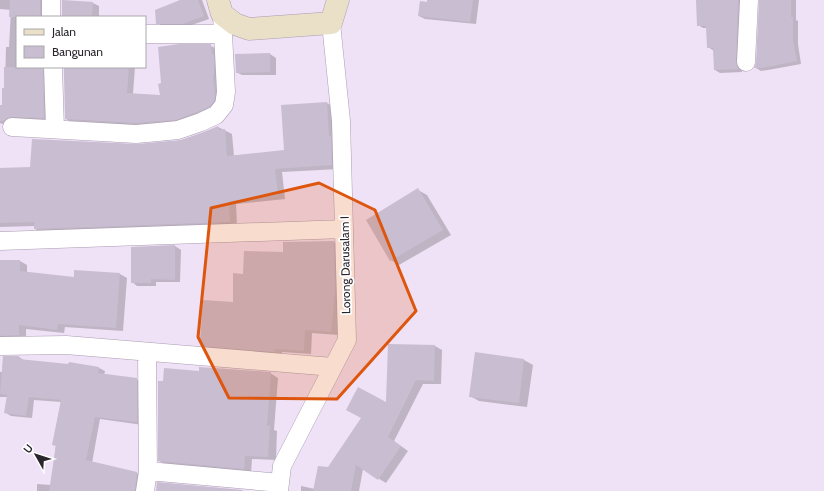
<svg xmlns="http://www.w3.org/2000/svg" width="824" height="491" font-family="Cabin,sans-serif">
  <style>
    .shadow { fill: #0003 }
    .building { fill: #c9bdd2 }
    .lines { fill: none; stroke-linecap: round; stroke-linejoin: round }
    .street-casing { stroke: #aa9db1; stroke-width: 19 }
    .secondary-casing { stroke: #aa9db1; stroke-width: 23 }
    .street { stroke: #fff; stroke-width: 18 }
    .secondary { stroke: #e9e0c7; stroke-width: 22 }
    .marked { fill: #de560e; fill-opacity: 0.2; stroke: #de560e; stroke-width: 3; stroke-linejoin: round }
    .labels { text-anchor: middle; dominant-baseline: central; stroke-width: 3.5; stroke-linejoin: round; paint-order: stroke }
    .street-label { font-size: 12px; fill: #2a252d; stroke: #fff }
  </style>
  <rect width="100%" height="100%" fill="#efe1f6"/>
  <path class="shadow" d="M0,0H48L47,17H17V67H50V121L10,124H2L0,123V106H3L5,89L6,47H9L11,10L0,9Z
    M179,0H202L209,19L189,26H163L157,23L179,1Z
    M428,0H479L476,24L425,19L419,16L428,3Z
    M697,0H744L740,65L742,72L720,73L715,70L714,51L708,47L707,28H703L698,25Z
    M760,0H796V20L798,21V44L801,64L768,70L761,71L756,68L757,63Z
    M93,3L99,6V17H62Z
    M211,46L217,49L220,104L183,123L143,127L73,123L66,119L64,67H135L133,94L161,96Z
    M270,54L276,58V75H242L236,72V55Z
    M327,103L334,107L339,169L282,172L285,199L236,204L237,226L43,233L35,229V226L0,227V169L31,168L137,145L182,141L205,133L218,127L232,134L234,156L285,151Z
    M418,190L427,195L451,235L399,265L391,260Z
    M334,242L341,246L339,335L312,333L311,354L282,352V355L209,349L202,345L234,303L244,275L284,253Z
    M175,246L181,250L180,282H156V286H137L132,282V248Z
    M0,260L20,261L27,265V273L75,278L120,274L127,278L123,331L65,327L64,333L26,329V339L0,343Z
    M435,346L442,350L441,384H423L394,441L408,451L386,483L363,469L359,491H301V486L315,489L328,468L387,403Z
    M476,353L524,360L533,365L527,407L479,401L470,396Z
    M4,357H19L25,361L69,365L70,363L99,368L105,371L104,375L136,379L142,382L143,425L100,419L92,463L137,473L143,477L140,491H37V484L51,485L61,402L34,400L32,418L11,416L6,413L7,397H0V372H2Z
    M200,372L270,373L278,378L274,430L277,431L276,460L252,459L251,473L167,465L159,461L164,382Z"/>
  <path class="building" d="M10,0H40V17H9Z
    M62,0L93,2L92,17H62Z
    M180,0H198L204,16L183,24H156L155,10Z
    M427,0H473L470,22L418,16L420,1L427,2Z
    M696,0H738L736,61L737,66L739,69L714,70L713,48H707L706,26H697Z
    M759,0H791V17H793V41L797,61L762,68H754L756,63Z
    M179,44H211L212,54H214V75H213L215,95L214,101L209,107L197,112L176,120L136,123L65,119L64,67H129L127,93L160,95L158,84L161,83L158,47Z
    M270,53V72L236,73L235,54Z
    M4,67H43L44,118L13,117L7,118L3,121H0V105H2V88H4Z
    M327,102L329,136H331L332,165L275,169L278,195L229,201L230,222L34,229V222L0,223V168L30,167L32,139L137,144L181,140L204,132L218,126L219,130L225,129L227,156L284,150L281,105Z
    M418,188L443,230L390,261L366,220Z
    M334,241L335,290L331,332L305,330L304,351L275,349V352L201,346V340H200L203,300L233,302V273L243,274L244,251L283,252V242Z
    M175,245V280L151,279V283H131V247Z
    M0,260H20V271L74,277V270L120,273L116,328L58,324L57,330L19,325V335L0,336Z
    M388,344L435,345L434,381L416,380L388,437L401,446L378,480L356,465L351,491H313L318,466L328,467L361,418L346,410L358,387L386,402Z
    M475,352L524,359L519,403L469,397Z
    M3,356H19V359L68,364L69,362L99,367L98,373L137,378V422L95,417L86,460L137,472L135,491H49L56,446L52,445L61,400L29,397L26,416L4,413L7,395L0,394Z
    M199,367L271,372L267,426H270L268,457L245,456L244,469L158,461V381H163L164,368L199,371Z
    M157,482L243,490V491H156Z"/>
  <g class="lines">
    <defs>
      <path id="street" d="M51,0V17
        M145,34H223
        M746,62L749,0
        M53,67L55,129
        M12,127L136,134L158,132L178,130L201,122L216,115L224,105L226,92L222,14
        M0,241L344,229
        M0,346L66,345L333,367
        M148,471L280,483
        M145,491L148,471L147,352
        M279,491L282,466L347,340L341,121L331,23"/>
      <path id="secondary" d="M218,0L222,14L235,24L249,29L331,23L338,0"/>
    </defs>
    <use href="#street" class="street-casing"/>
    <use href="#secondary" class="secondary-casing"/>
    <use href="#street" class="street"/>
    <use href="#secondary" class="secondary"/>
  </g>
  <path class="marked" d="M319,183L375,210L416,311L337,399L229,398L198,337L211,208Z"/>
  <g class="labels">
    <g class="street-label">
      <text transform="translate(345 265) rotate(-91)">Lorong Darusalam I</text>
    </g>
  </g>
  <rect x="16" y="16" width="130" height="52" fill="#ffffff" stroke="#aaa8ab"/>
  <rect x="24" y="29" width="20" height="6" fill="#e9e0c7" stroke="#aaa8ab"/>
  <text x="52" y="36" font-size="12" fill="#2a252d">Jalan</text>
  <rect x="24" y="46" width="20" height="12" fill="#c9bdd2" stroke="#aaa8ab"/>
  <text x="52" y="56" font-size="12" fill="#2a252d">Bangunan</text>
  <g transform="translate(36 455) rotate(309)" stroke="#ffffff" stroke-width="3" paint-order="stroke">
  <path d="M0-3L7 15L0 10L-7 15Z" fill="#2a252d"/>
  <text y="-6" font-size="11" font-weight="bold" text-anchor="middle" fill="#2a252d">U</text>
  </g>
</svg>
